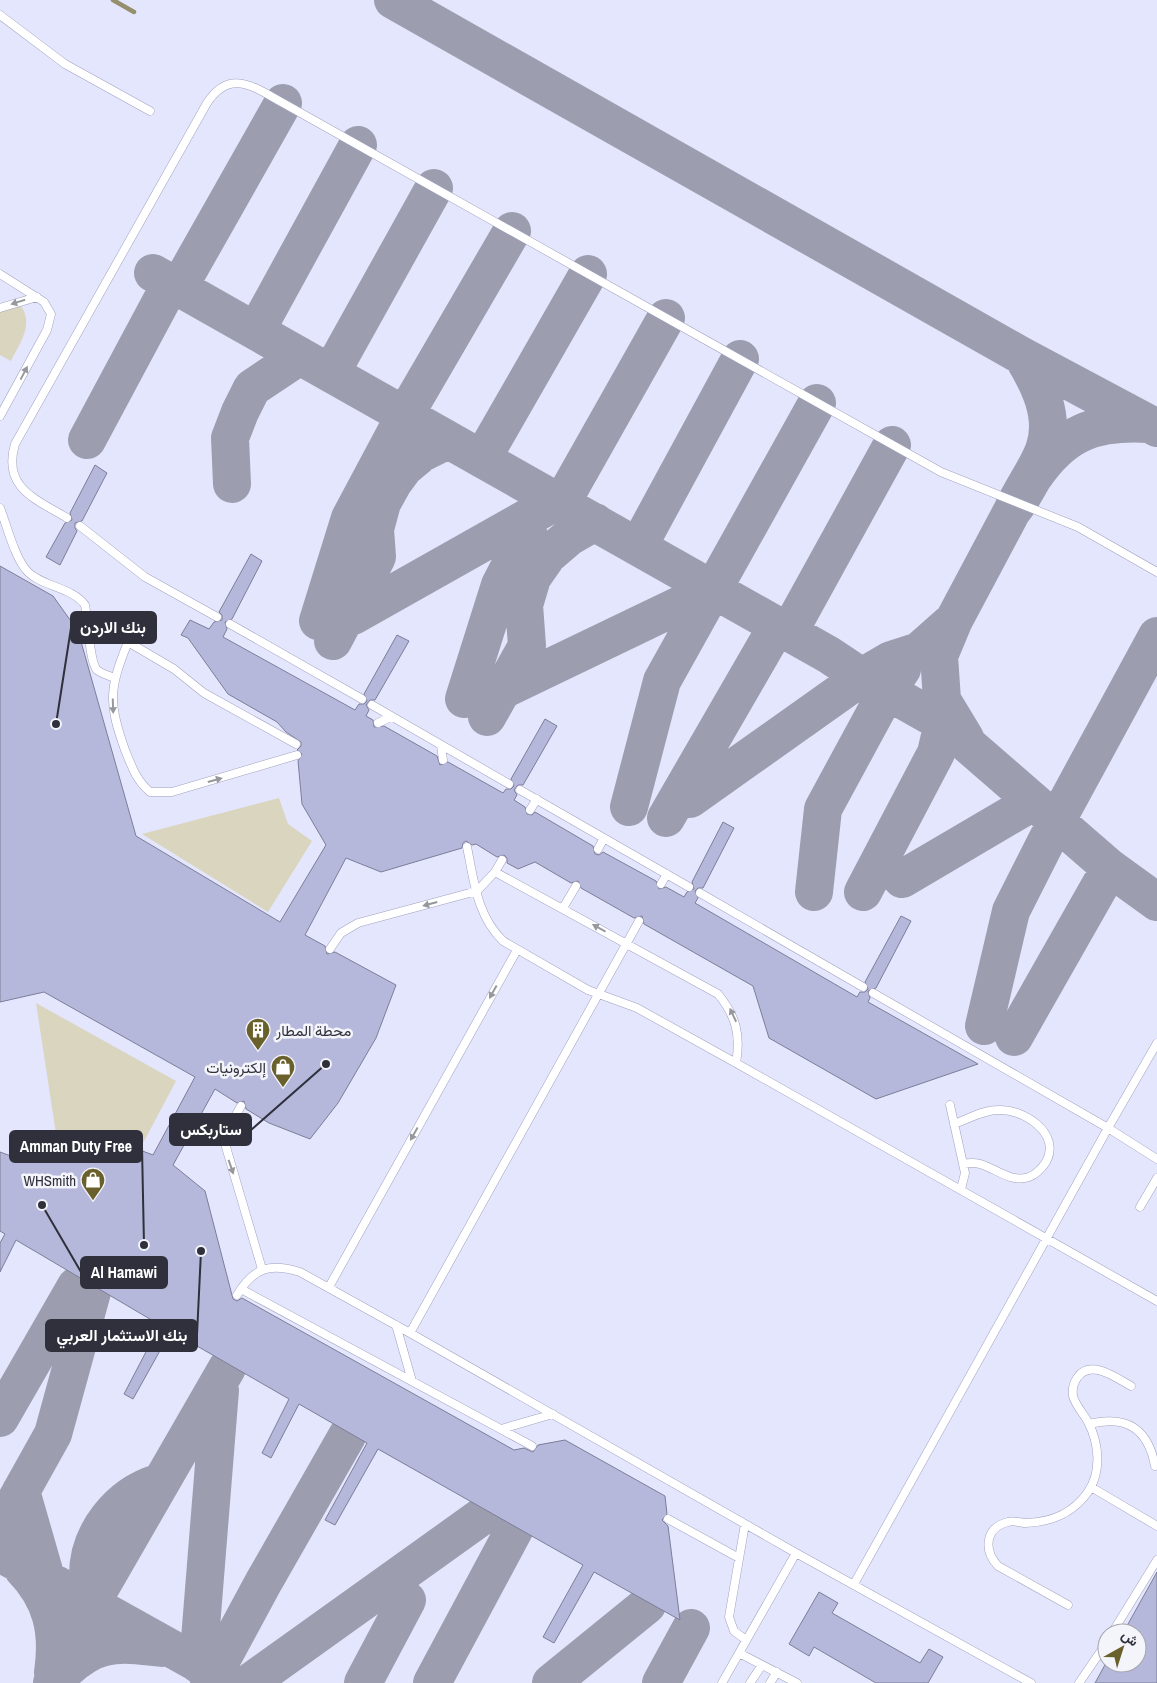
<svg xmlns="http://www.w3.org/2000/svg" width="1157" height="1683" font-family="'Archivo Narrow',Vazirmatn,sans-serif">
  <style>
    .green { fill: #d9d5be }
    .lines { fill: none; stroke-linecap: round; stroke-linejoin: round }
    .stream { stroke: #958f6c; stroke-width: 4.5 }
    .taxiway { stroke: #9c9eb0; stroke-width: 38 }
    .building { fill: #b6b8db; stroke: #7c7e98 }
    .service-casing { stroke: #a0a2bd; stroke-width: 9 }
    .service { stroke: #fff; stroke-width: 8 }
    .oneway { fill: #97989d }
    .labels { text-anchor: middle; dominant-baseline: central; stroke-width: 5; stroke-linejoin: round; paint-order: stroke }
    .poi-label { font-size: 15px; fill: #2f303b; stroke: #f4f5fb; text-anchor: end }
    .leader { fill: none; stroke: #2f303b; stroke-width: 2 }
    .callout-dot { fill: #2f303b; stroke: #f4f5fb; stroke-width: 2 }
    .callout { fill: #2f303b; stroke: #2f303b; stroke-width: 2 }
    .callout-label { font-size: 16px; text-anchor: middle; font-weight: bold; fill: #fff }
  </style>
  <rect width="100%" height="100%" fill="#e4e6fe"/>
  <path class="green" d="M21,306C34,325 20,342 11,361L0,355V311Z
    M279,798L288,824L312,841L268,912L142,834Z
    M36,1003L176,1081L142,1145L110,1135L58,1147Z"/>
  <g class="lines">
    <path class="stream" d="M113,0L134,12"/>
    <path class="taxiway" d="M393,0L1022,356L1157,428
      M153,273L829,655L862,677L943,723L1110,868L1157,902
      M179,287L283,103
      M256,331L358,145
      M1022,356C1039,383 1056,417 1044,450C1036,471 1021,490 1012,511C1021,501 1026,489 1033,478C1064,432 1095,421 1149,424
      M331,373L434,188
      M87,440L171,283
      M482,459L588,274
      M232,484L230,438L240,412L252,388L300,356
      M561,504L666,318
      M638,547L740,359
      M353,616L557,501
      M318,621L350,518L405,415L512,231
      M789,632L892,445
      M333,641L377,557L375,529L382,503L393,483L404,468L422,453L448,440
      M501,691L713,589
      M464,699L500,585L528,531
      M487,717L527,646L524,605L532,578L548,555L569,537L595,522
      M965,738L942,700L939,656L954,620L1012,511
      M690,799L862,677L891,660L919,651L954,620
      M629,807L662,681L817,403
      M666,818L777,626
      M902,879L1033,802
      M814,892L823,809L887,691L902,669
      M863,892L936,753L943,723L942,701
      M984,1026L1011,911L1056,822L1157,636
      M1014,1037L1110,868
      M0,1418L76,1286
      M21,1491L46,1578L48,1593
      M0,1529L53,1434L92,1292
      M0,1553L217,1674
      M22,1568C52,1599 59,1631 53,1673
      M91,1601C90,1593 88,1583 88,1575C88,1533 119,1495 158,1483
      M198,1664L220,1390
      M58,1678C92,1641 114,1642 162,1648
      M52,1683L91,1604L227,1368
      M209,1683L263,1583L347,1436
      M249,1683L485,1514
      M363,1683L407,1600
      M432,1683L514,1530
      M551,1683L647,1605
      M661,1683L691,1628"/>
  </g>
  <path class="building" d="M95,465L107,473L82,521L75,523V528L77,531L60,565L46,557L65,523L72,520L70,513Z
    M251,554L262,561L232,619L225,622L227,629L223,637L355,710L359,704H364L367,701L364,694L397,635L409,641L375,700H370L366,705L369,710L366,716L373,720L374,727L384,726L437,756L440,765L448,762L503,793L506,789H511L514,786L511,779L545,719L557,726L523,785H518L514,790L517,795L514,800L525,807L527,814L532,815L535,812L593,846L595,854L599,855L603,852L656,881L659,889L666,887L684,897L687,892L694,889L692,882L723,822L734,828L703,888H698L695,891L698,898L695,903L857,997L860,992H865L868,989L865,982L901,916L911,921L876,988L868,991L870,998L868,1002L978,1064L876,1099L769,1038L753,986L644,924L642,916L634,918L581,888L578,881L571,883L535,862L518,869L507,863V858L504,855L497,857L476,844L472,845L466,841L463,843L462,848L381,872L346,858L305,935L325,946L327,954L335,952L396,985L376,1038L338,1103L310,1139L269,1123L246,1109L244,1101L237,1103L215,1089L173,1165L205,1191L233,1299L237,1301L242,1298L514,1450L524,1448L533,1452L538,1445L565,1440L665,1496L667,1514L662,1520L668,1526L680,1620L594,1572L554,1643L543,1637L583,1565L378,1449L335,1525L325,1520L367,1443L299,1404L271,1458L262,1453L289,1399L171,1331L133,1399L124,1394L160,1325L16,1240L0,1272V1243L5,1234L0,1231V1152L19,1159L111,1139L153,1155L195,1077L44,992L0,1002V566L53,596L78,631L136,836L280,922L326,845L302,804L298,761L302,754L297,750L301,746V742L286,732L277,722L228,694L188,638L181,635L190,620L209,629L214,622L222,620V615L219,612Z
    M1157,1572V1683H1095L1106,1663H1137V1633H1123Z
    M819,1592L838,1603L832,1613L920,1663L929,1649L943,1657L928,1683H876L814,1647L809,1656L789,1644Z"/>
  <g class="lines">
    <defs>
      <path id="service" d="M0,15L65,64L150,111
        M0,274L44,302L51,314L47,330L0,416
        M0,308L37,297
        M0,508C7,526 15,559 28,572C43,587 72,587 85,605C88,618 89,661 97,670C102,674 110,676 115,678
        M67,518C36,499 2,488 15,444L207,103C230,68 254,87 283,103L941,472L1078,527L1157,572
        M80,526L145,577L217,617
        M230,624L362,699
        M372,705L509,784
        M378,723L391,717
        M296,744L204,693L174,669L128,642C109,689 108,703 125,750C132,767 136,780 150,792H172L297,755
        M441,745L443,760
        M520,790L689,887
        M530,810L537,799
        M467,847C474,881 477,916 503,941L588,990L637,1008L736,1063L1157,1301
        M598,849L604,838
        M495,872L718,994C736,1016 741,1035 736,1063
        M661,884L667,874
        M700,893L863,987
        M563,908L576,886
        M330,949L341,933L358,923L477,891L495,872L502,860
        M873,993L1108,1128L1157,1043
        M950,1105L965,1173L961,1189
        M241,1106L230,1125L226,1147L262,1269
        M954,1124C968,1119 983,1110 998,1110C1022,1108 1062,1133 1046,1162C1042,1168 1037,1174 1029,1177C1004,1185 988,1157 964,1164
        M1140,1207L1157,1178
        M329,1287L517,950
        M241,1289L532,1446
        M237,1295C254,1267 270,1263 300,1272L410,1333L796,1553L1031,1683
        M396,1325L412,1381
        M410,1333L639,921
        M1089,1424C1126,1415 1148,1428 1155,1466
        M501,1429L553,1414
        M1091,1487L1157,1526
        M668,1519L739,1558
        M745,1524L729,1617L734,1631L746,1640
        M854,1584L1108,1128L1157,1159
        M1068,1605L998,1566C984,1551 984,1528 1008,1522C1013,1520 1021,1523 1026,1523C1053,1522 1073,1513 1088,1492C1102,1471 1099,1443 1088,1422C1084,1414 1075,1405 1073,1396C1072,1389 1073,1384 1077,1378C1090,1358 1116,1378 1131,1386
        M1112,1633L1157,1560
        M739,1653L797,1683
        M722,1683L796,1553
        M750,1683L762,1665
        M770,1683L777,1672
        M1079,1683L1107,1642"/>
    </defs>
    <use href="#service" class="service-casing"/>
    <use href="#service" class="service"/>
  </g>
  <defs><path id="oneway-solid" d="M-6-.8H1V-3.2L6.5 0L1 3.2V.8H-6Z" transform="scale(1.25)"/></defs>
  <g class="oneway">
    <use href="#oneway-solid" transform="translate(18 302) rotate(162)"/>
    <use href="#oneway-solid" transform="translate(24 373) rotate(-62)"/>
    <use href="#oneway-solid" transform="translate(113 706) rotate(88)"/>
    <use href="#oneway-solid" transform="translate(215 780) rotate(-15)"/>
    <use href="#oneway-solid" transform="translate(430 904) rotate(165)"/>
    <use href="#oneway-solid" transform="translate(599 928) rotate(-151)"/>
    <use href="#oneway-solid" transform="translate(493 992) rotate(119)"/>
    <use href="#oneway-solid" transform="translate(733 1015) rotate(-115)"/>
    <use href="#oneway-solid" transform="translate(414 1134) rotate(119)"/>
    <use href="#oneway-solid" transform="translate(231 1167) rotate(71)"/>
  </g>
  <defs>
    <symbol id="building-pin" viewBox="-11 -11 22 30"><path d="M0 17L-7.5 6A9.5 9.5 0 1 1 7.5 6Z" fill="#69602c" stroke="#f4f5fb"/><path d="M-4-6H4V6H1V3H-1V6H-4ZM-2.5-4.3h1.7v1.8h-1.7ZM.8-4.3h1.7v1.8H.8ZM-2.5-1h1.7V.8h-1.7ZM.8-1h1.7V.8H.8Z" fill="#fff"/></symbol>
    <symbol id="shop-pin" viewBox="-11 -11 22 30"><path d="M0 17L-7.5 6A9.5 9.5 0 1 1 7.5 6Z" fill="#69602c" stroke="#f4f5fb"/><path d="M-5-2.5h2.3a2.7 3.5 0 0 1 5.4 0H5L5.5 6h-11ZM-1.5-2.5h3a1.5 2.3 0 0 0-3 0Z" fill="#fff"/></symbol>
  </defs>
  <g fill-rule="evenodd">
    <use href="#building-pin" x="244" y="1016" width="28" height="38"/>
    <use href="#shop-pin" x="269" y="1053" width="28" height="38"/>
    <use href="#shop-pin" x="79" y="1166" width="28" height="38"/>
  </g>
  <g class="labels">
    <g class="poi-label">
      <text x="276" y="1030" text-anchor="start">محطة المطار</text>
      <text x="266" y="1067">إلكترونيات</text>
      <text x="76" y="1180">WHSmith</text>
    </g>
  </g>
  <path class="leader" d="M56 724L71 628M326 1064L251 1130M144 1245L142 1147M42 1205L81 1272M201 1251L197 1335"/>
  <g class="callout-dot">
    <circle cx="56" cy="724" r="5"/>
    <circle cx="326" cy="1064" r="5"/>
    <circle cx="144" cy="1245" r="5"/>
    <circle cx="42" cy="1205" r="5"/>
    <circle cx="201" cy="1251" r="5"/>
  </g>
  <g class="callout">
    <rect x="71" y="612" width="85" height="31" rx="5"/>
    <rect x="170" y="1114" width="81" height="31" rx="5"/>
    <rect x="10" y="1131" width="132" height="31" rx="5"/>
    <rect x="81" y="1257" width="86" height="31" rx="5"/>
    <rect x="46" y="1320" width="151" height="31" rx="5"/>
  </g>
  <g class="callout-label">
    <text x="113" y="633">بنك الاردن</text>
    <text x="211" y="1135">ستاربكس</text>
    <text x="76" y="1152">Amman Duty Free</text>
    <text x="124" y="1278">Al Hamawi</text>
    <text x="122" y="1341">بنك الاستثمار العربي</text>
  </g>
  <g transform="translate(1122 1648) rotate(39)"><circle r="24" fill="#f4f5fb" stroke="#a5a6ae"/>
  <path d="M0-4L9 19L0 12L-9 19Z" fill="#69602c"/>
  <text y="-8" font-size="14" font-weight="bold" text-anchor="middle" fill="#2f303b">ش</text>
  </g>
</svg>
